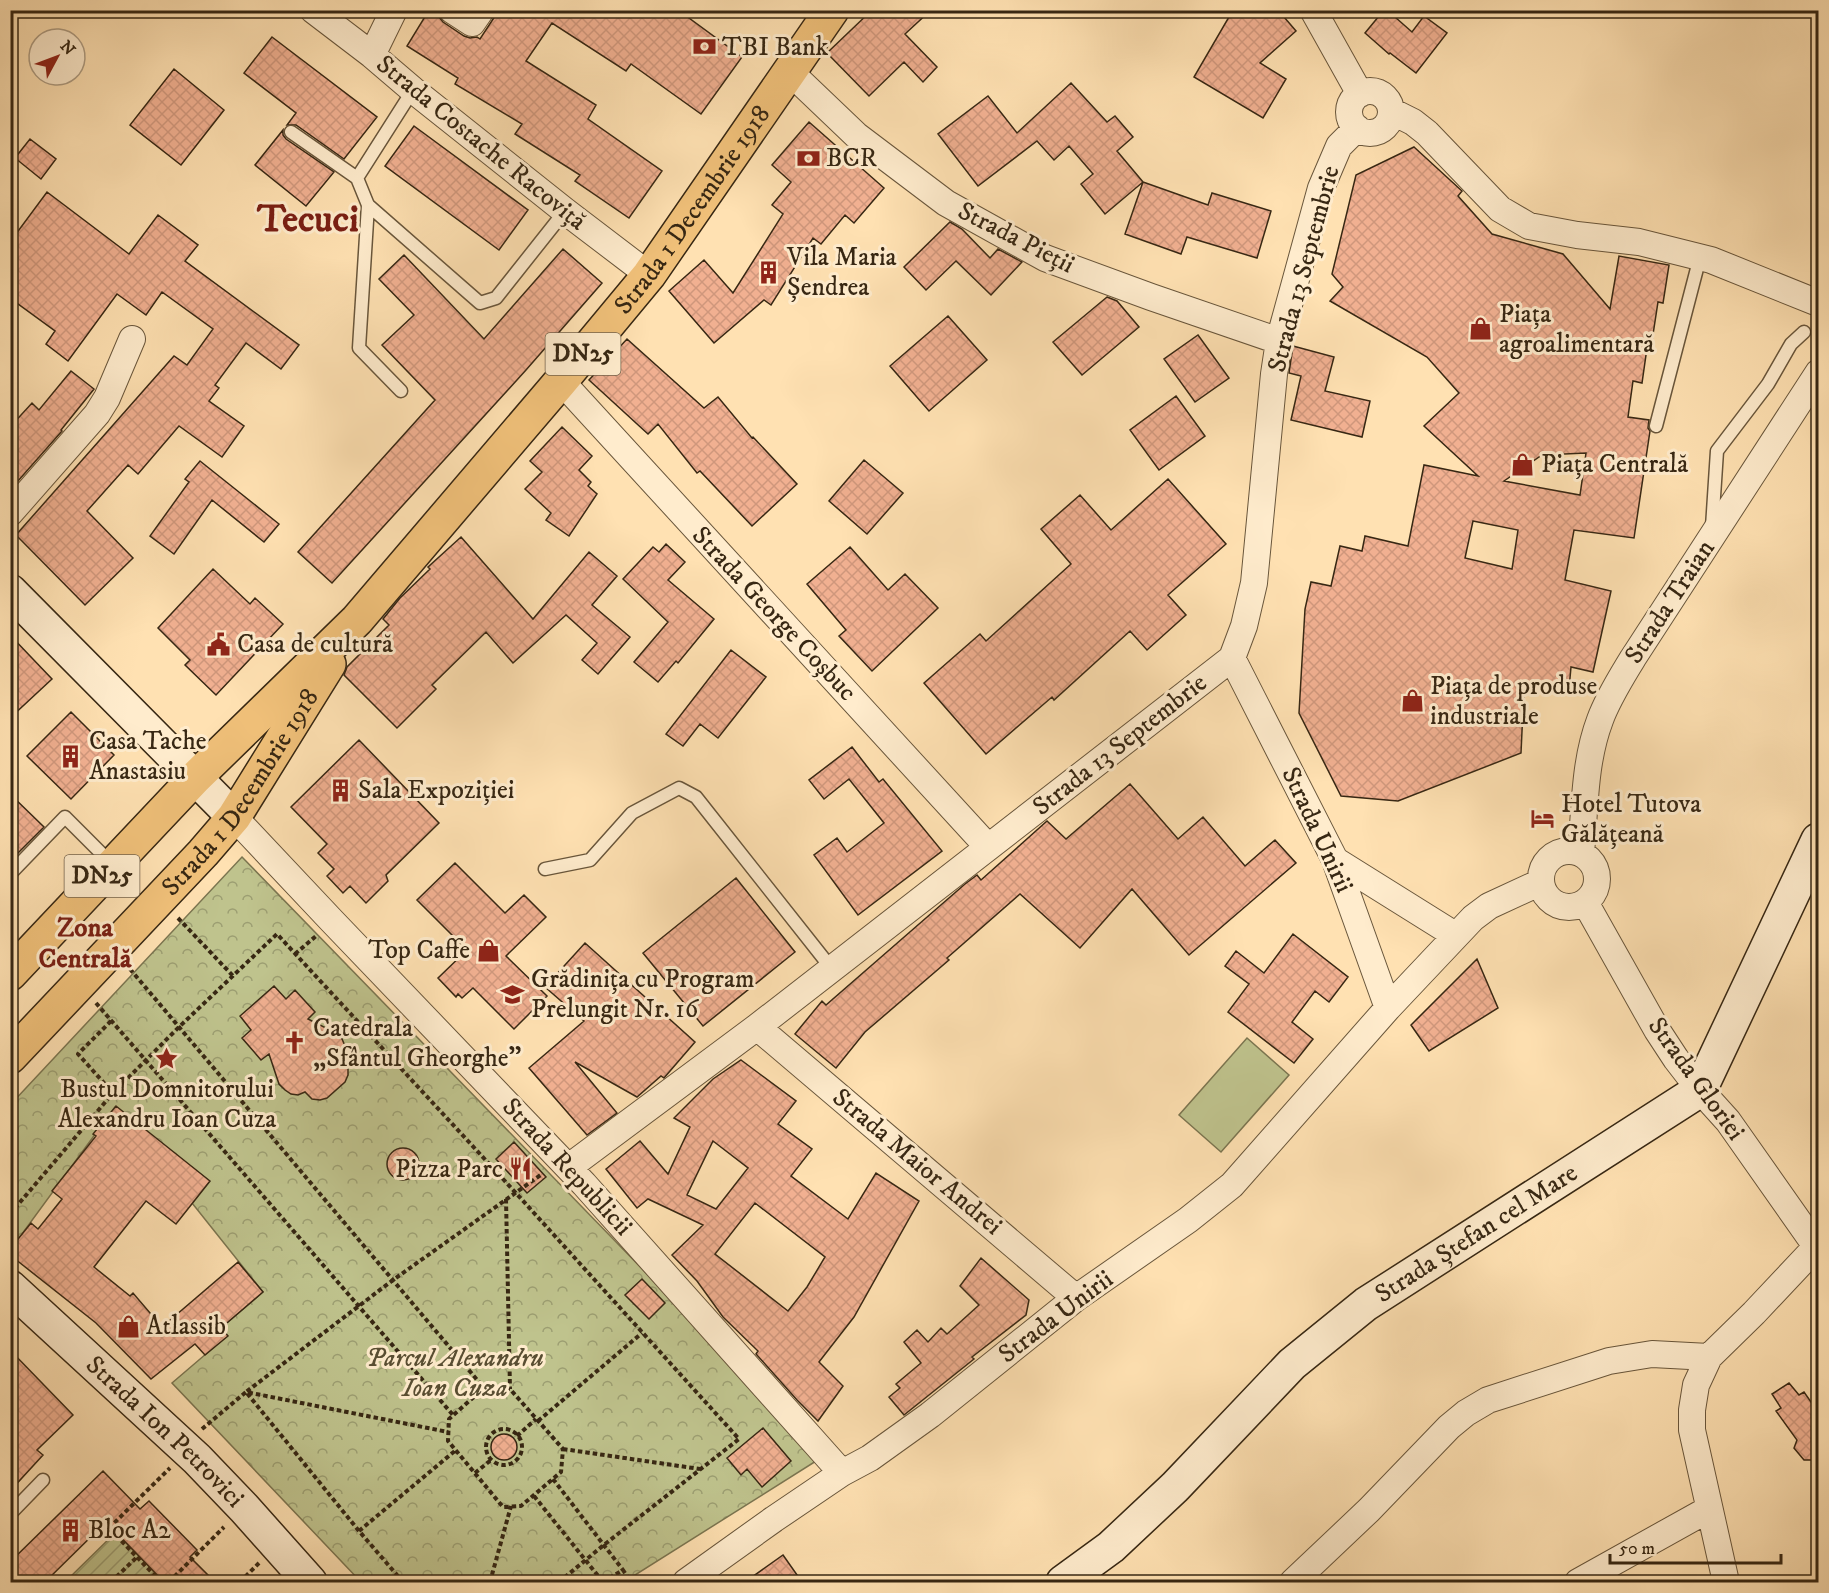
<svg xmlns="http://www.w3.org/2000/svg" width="1829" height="1593" font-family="'IM FELL DW Pica',serif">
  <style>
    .park { fill: url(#park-crowns); stroke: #7b7550; stroke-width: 1.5 }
    .garden { fill: url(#garden-furrows); stroke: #7b7550; stroke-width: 1.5 }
    .pitch { fill: #bfc38d; stroke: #7b7550; stroke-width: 1.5 }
    .building { fill: url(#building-cross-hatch); stroke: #372713; stroke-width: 1.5; fill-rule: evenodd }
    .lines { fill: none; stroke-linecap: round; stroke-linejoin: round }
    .lane-casing { stroke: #69563b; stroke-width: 15 }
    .street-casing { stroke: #69563b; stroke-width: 28 }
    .secondary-casing { stroke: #372713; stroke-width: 36 }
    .primary-casing { stroke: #372713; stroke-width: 36 }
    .path { stroke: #372713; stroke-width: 4; stroke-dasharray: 4.5 3; stroke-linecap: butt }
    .lane { stroke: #ffeccd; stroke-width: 12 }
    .street { stroke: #ffeccd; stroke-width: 26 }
    .secondary { stroke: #ffeccd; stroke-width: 33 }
    .primary { stroke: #f0c079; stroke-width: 33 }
    .labels { text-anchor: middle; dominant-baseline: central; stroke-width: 6; stroke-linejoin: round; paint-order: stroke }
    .shield { fill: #ffeccd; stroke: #73624b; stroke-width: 1.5 }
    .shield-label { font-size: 24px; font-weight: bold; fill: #372713 }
    .poi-label { font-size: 26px; fill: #372713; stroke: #ffeccd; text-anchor: start }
    .street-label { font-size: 26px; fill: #372713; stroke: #ffeccd }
    .park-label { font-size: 26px; font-style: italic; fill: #594e32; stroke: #ffeccd }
    .neighbourhood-label { font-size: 27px; font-weight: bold; fill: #7a1f14; stroke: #ffeccd }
    .town-label { font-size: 38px; font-weight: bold; fill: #7a1f14; stroke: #ffeccd }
  </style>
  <defs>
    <pattern id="park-crowns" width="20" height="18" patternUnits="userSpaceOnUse" patternTransform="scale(1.5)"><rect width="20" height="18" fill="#bfc38d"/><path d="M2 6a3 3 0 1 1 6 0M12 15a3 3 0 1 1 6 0" fill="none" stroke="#9c9e72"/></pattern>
    <pattern id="garden-furrows" width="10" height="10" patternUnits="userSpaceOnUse" patternTransform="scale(1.5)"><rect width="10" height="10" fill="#bfc38d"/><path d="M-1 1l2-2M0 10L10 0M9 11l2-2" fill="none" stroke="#9c9e72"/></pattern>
    <pattern id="building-cross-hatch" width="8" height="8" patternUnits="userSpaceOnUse" patternTransform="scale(1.5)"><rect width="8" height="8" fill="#f1b091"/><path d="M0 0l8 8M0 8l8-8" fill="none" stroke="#cf977c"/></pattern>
  </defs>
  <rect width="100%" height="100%" fill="#ffe1b2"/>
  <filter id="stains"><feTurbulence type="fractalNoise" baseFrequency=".00333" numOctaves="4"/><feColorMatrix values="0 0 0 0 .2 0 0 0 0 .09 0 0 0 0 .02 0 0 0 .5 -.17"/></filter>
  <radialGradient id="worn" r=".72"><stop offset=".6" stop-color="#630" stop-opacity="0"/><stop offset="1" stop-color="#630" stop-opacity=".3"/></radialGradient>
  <path class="park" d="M242,857L824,1456L624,1582H361L172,1383L227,1336L221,1328L263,1292L192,1203L209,1181L115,1107L11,1249V1104Z"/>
  <path class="garden" d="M116,1532L164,1582H65Z"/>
  <path class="pitch" d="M1247,1038L1289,1075L1221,1152L1179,1115Z"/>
  <path class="building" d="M429,10L438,12L439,17L443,22L464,36L470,38L477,37L480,39L499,10H678L742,57L701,114L631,64L626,71L552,23L526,61L596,105L588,119L662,171L629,218L575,181L580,175L515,134L522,124L455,84L458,78L407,46Z
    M872,10H931L905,34L937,67L923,82L904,62L869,96L827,53Z
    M1233,10H1278L1296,31L1260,63L1286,79L1263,118L1194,77Z
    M1384,10H1387L1412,32L1424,16L1447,33L1416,73L1390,53L1389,54L1365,33Z
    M272,37L377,117L344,159L296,125H287L296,113L244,73Z
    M174,69L224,110L181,165L130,125Z
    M1071,83L1107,122L1115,116L1133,137L1117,151L1143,182L1105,214L1081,184L1093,174L1069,146L1054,160L1037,141L978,186L938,134L988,96L1017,133Z
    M809,122L884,188L854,223L845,215L821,244L813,238L771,305L764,300L714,343L669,291L704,260L733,293L783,214L772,205L791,182L772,165Z
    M414,126L528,210L499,250L385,166Z
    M283,130V135L286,139L334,172L306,206L255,165Z
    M30,139L56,159L41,179L15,158Z
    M1414,147L1462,191L1458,196L1492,234L1563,254L1610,309L1619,256L1669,265L1663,303L1658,302L1652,341H1648L1642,383L1633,381L1628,417L1649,420L1648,428L1650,431L1634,538L1574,530L1565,580L1611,591L1593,672L1571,667L1569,689L1524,688L1521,753L1398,801L1341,796L1299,713L1305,609L1311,582L1331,586L1340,546L1362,551L1365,536L1408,546L1424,465L1478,476L1424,426L1459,393L1427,357L1330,301L1343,287L1332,274L1356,175ZM1586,453L1580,495L1504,481L1542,455ZM1473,521L1518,530L1512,569L1465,558Z
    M1143,182L1208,205L1212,193L1271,211L1257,258L1187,237L1181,254L1125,234Z
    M47,192L129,254L158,215L198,245L185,261L299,345L281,369L246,343L215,385L219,388L209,401L244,426L222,457L179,426L138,474L128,465L87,511L133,558L85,605L16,535L174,356L187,365L213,329L162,292L146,315L117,294L68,361L46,344L55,331L10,298V242Z
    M950,222L962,229L990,258L998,249L1022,262L991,295L956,261L926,290L904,267Z
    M563,249L602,283L526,370L332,583L298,552L435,400L382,345L414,315L379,279L404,255L484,339Z
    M1107,297L1117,301L1139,327L1082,375L1053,342Z
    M948,316L987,360L929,411L890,366Z
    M1198,335L1229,378L1195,402L1164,359Z
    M627,339L704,408L718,397L752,438L753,437L797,484L752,526L700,471L697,473L658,424L648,434L589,380Z
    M1293,346L1334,357L1325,391L1370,401L1362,437L1291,420L1301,376L1289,373Z
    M71,371L94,389L61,430L62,431L10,490V427L32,403L39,410Z
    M1176,396L1205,436L1159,470L1130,430Z
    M562,427L592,456L579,470L591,482L588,486L597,494L569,536L546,520L551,513L525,489L542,472L530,461Z
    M864,460L903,493L867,534L829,501Z
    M200,461L279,524L264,542L212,500L174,554L150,536L189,482L185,479Z
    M1168,479L1226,544L1168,595L1186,615L1147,650L1130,631L1054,700L1052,697L986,754L924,683L980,634L986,641L1071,564L1041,529L1080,495L1111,530Z
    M461,537L533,619L589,552L617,576L592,605L630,637L598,674L582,660L597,643L566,615L513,663L486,632L432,685L436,689L397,728L344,675L347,667L389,625L383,619L400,598L430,569L428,567Z
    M666,544L685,562L668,580L714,619L678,663L676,661L658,682L634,662L668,622L623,579L653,547L659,552Z
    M850,547L888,590L905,574L938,608L872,671L839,636L846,630L807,584Z
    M213,569L250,604L255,598L283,624L216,695L185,665L190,660L158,628Z
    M10,635L52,679L10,718Z
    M731,650L766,677L718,738L700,724L683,746L666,734Z
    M71,712L114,755L71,799L27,756Z
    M359,740L439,823L386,875L388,881L366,903L350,886L343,893L327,876L334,869L318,853L327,844L291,807Z
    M852,747L879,782L883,779L942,851L858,915L814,855L837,838L847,852L884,823L849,779L824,799L809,780Z
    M1130,784L1178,839L1203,817L1245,866L1275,840L1296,863L1189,955L1132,889L1080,948L1020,894L947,958L949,960L865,1032L836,1068L795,1034L822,1001L826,1005L965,884L977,875L981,880L1047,821L1066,839Z
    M10,794L44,827L10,861Z
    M455,863L505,913L524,895L546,917L506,956L547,996L514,1029L473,988L462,998L458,994L456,997L438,978L467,950L417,900Z
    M736,878L795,952L703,1026L643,953Z
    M1293,934L1348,977L1329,1002L1315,991L1292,1022L1313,1039L1294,1063L1228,1012L1249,984L1225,966L1236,951L1264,973Z
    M585,943L695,1042L664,1078L661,1076L637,1097L575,1062L617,1113L587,1135L529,1068L584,1021L545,987Z
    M1477,959L1498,1008L1429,1051L1411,1025Z
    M274,986L286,999L295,990L315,1012L308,1019L336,1033L342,1039L345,1046V1053L341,1060L348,1068V1075L345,1082L327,1098L320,1100L312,1099L305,1092L298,1095L291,1094L285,1090L279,1084L269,1054L261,1060L242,1038L251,1030L240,1016Z
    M741,1060L796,1101L778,1124L812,1149L791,1176L848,1219L876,1173L919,1201L854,1317L819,1362L843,1386L818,1421L797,1400L756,1354L758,1351L723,1317L697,1281L672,1255L703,1225L648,1199L637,1208L606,1169L640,1141L668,1174L690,1127L674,1118L713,1079ZM713,1141L748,1168L716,1209L687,1195ZM755,1203L825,1257L807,1287L788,1311L715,1254Z
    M116,1106L210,1181L176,1224L146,1201L94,1267L130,1296L133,1293L162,1327L238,1262L263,1292L221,1328L228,1336L205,1355L195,1344L151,1379L96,1323L10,1255V1249L31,1223L38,1229L62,1199L52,1191L96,1136L93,1134Z
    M514,1142L546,1177L527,1193L496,1159Z
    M387 1164a16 16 0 1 1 32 0a16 16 0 1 1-32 0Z
    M981,1258L1029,1300L1026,1315L972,1357L974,1359L904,1415L889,1397L900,1388L896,1384L921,1363L904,1342L917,1330L928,1342L941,1328L947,1334L979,1305L960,1286Z
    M642,1279L665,1303L649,1319L625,1295Z
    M10,1350L73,1415L37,1450L43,1455L10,1491Z
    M1789,1383L1799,1395L1804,1392L1818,1412V1460H1804L1794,1448L1797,1440L1776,1411L1781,1408L1772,1394Z
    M763,1428L791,1461L762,1487L747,1469L741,1475L727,1458Z
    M491 1447a13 13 0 1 1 26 0a13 13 0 1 1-26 0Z
    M103,1471L140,1509L149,1501L197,1550L190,1557L215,1582H164L106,1522L45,1582H10V1562Z
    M783,1555L802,1582H745Z"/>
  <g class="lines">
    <defs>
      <path id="lane" d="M291,132L357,178
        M368,205L480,303L496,298L565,211
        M401,391L359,348L368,205L357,178L413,90
        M1656,426L1700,257
        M1712,527L1717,451L1768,384L1791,344L1804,332
        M545,869L590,860L632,813L679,788L696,797L832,969
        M10,874L65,817L112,864
        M10,1514L43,1480"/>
      <path id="street" d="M313,10L372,55L413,90L565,211L649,275
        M452,10L472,23L481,10
        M1313,10L1360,94
        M372,55L394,10
        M790,72L856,135L946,203L1045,258L1151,297L1279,341
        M1349 112a21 21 0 1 1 42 0a21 21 0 1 1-42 0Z
        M1391,111L1413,122L1427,133L1500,209L1529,226L1577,235L1639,242L1711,260L1818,303
        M561,381L988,847
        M10,513L97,414L107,398L132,339
        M1232,658L1335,860L1388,1008
        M234,817L332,921L584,1184L842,1473
        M1541 879a28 28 0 1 1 56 0a28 28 0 1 1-56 0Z
        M1581,853C1585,809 1584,762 1600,720C1608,698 1621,678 1633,658L1818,373
        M1335,860L1455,935
        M1585,902L1657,1030L1676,1059L1700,1090L1728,1121L1818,1249
        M757,1027L1076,1298
        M569,1167L757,1027L1232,658L1244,626L1254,583L1274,374L1279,341L1321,188L1339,146L1357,128
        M686,1582L774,1519L842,1473L870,1458L930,1415L1076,1298L1188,1220L1232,1185L1388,1008L1473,918L1489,906L1541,882
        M1293,1582L1369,1510L1449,1427L1466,1413L1488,1400L1609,1361L1652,1354L1709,1357
        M1578,1582L1709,1509
        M1726,1582L1692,1430V1410L1696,1385L1709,1357L1754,1313L1818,1245"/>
      <g id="secondary">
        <path d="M10,591L234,817"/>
        <path id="s1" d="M10,1287L197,1459L244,1508L310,1582"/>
        <path id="s2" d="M1063,1582L1111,1547L1175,1487L1292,1364L1366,1304L1700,1090L1818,840"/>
      </g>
      <g id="primary">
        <path id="s3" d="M10,974L195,778L357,620L561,381L649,275L832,10"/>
        <path id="s4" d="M10,1057L203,853L234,817L329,664"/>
      </g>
    </defs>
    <use href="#lane" class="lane-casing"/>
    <use href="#street" class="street-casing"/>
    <use href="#secondary" class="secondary-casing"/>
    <use href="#primary" class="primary-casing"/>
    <path class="path" d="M178,918L233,976
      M295,954L316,936
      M130,969L484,1388L510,1389L563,1449L561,1472L521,1506L503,1507L448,1441L449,1419L484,1388
      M96,1003L453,1415
      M111,1021L78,1054L113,1093
      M506,1199L510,1389
      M10,1214L113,1093L179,1027L277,934L515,1192L739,1439L605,1544L559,1582
      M538,1421L642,1333
      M202,1429L246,1392L448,1432
      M486 1447a18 18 0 1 1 36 0a18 18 0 1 1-36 0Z
      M517,1436L536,1419
      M563,1449L700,1469
      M475,1473L491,1460
      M553,1479L623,1570
      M534,1496L603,1582
      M359,1531L456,1450
      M111,1582L137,1557
      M161,1582L109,1528L170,1468
      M169,1582L224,1527
      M240,1582L259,1563
      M403,1582L359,1531L246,1392L393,1280L542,1174
      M490,1582L511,1506
      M603,1582L623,1570L631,1582"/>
    <use href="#lane" class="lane"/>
    <use href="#street" class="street"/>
    <use href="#secondary" class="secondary"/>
    <use href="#primary" class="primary"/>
  </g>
  <defs>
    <symbol id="bank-bare" viewBox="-9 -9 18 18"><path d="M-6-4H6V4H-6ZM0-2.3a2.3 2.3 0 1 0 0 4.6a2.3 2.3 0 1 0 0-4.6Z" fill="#8f2418" stroke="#ffeccd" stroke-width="2.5" paint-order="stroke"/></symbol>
    <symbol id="building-bare" viewBox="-9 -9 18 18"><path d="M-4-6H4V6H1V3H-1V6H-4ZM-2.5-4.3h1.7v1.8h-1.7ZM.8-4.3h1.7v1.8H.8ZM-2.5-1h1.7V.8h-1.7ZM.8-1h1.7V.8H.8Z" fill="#8f2418" stroke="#ffeccd" stroke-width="2.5" paint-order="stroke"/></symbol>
    <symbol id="shop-bare" viewBox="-9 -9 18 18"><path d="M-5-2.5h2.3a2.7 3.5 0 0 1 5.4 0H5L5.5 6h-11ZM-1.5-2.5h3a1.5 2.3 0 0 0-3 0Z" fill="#8f2418" stroke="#ffeccd" stroke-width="2.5" paint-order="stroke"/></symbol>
    <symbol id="civic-bare" viewBox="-9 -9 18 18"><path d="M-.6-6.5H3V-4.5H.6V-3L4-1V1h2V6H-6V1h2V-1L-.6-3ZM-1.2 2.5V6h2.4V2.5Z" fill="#8f2418" stroke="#ffeccd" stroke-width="2.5" paint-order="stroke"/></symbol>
    <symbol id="hotel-bare" viewBox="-9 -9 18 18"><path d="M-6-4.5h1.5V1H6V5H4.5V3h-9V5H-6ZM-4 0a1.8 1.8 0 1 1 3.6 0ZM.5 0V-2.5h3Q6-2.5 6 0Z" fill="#8f2418" stroke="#ffeccd" stroke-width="2.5" paint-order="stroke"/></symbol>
    <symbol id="school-bare" viewBox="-9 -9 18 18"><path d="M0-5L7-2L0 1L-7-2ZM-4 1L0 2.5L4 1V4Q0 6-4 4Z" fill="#8f2418" stroke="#ffeccd" stroke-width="2.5" paint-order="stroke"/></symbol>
    <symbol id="church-bare" viewBox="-9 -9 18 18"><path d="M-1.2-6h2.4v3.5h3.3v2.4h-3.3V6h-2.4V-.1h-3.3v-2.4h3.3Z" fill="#8f2418" stroke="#ffeccd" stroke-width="2.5" paint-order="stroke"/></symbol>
    <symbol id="sight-bare" viewBox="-9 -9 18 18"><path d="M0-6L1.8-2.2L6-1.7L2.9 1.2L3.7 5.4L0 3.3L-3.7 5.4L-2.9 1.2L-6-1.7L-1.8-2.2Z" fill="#8f2418" stroke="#ffeccd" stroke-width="2.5" paint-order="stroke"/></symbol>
    <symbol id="restaurant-bare" viewBox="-9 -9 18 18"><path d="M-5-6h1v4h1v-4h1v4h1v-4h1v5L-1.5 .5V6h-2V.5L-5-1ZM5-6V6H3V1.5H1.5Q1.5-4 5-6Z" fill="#8f2418" stroke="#ffeccd" stroke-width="2.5" paint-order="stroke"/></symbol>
  </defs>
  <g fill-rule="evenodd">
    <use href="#bank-bare" x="688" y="30" width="33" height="33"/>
    <use href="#bank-bare" x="792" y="142" width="33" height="33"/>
    <use href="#building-bare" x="752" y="256" width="33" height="33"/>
    <use href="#shop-bare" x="1464" y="312" width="33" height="33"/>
    <use href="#shop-bare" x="1506" y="448" width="33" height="33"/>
    <use href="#civic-bare" x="202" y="628" width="33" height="33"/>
    <use href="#shop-bare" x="1396" y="684" width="33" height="33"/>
    <use href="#building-bare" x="54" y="740" width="33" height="33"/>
    <use href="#building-bare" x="324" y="774" width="33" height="33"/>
    <use href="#hotel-bare" x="1526" y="802" width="33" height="33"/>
    <use href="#shop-bare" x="472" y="934" width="33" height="33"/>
    <use href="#school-bare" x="496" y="978" width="33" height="33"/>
    <use href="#church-bare" x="278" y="1026" width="33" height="33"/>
    <use href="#sight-bare" x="150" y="1042" width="33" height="33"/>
    <use href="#restaurant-bare" x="504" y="1152" width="33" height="33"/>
    <use href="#shop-bare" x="112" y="1310" width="33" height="33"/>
    <use href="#building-bare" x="54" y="1514" width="33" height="33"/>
  </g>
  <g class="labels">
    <g class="shield">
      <rect x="545.5" y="333" width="75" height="42" rx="4.5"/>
      <rect x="64.5" y="855" width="75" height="42" rx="4.5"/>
    </g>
    <g class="shield-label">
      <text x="583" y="354">DN25</text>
      <text x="102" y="876">DN25</text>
    </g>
    <g class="poi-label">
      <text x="722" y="47">TBI Bank</text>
      <text x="826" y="158">BCR</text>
      <text x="787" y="257">Vila Maria<tspan x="787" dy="30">Șendrea</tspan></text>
      <text x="1499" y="314">Piața<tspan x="1499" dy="30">agroalimentară</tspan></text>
      <text x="1541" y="464">Piața Centrală</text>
      <text x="237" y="644">Casa de cultură</text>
      <text x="1430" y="686">Piața de produse<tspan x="1430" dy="30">industriale</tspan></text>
      <text x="89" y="741">Casa Tache<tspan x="89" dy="30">Anastasiu</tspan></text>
      <text x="358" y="790">Sala Expoziției</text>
      <text x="1561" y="804">Hotel Tutova<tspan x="1561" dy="30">Gălățeană</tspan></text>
      <text x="470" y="950" text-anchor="end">Top Caffe</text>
      <text x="531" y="979">Grădinița cu Program<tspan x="531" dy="30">Prelungit Nr. 16</tspan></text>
      <text x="313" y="1028">Catedrala<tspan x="313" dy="30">„Sfântul Gheorghe"</tspan></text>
      <text x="167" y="1089" text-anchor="middle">Bustul Domnitorului<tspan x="167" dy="30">Alexandru Ioan Cuza</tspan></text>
      <text x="503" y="1169" text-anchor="end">Pizza Parc</text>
      <text x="146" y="1326">Atlassib</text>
      <text x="88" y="1530">Bloc A2</text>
    </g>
    <g class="street-label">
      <text transform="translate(481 143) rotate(39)">Strada Costache Racoviță</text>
      <text stroke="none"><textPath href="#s3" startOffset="1026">Strada 1 Decembrie 1918</textPath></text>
      <text transform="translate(1016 238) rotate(27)">Strada Pieții</text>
      <text transform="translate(1304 269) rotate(-75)">Strada 13 Septembrie</text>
      <text transform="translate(1670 602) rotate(-57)">Strada Traian</text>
      <text transform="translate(774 614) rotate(47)">Strada George Coșbuc</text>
      <text transform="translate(1120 745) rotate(-38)">Strada 13 Septembrie</text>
      <text stroke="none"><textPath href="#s4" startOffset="352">Strada 1 Decembrie 1918</textPath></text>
      <text transform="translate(1317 830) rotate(65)">Strada Unirii</text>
      <text transform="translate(1696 1079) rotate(54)">Strada Gloriei</text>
      <text transform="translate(917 1162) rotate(40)">Strada Maior Andrei</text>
      <text transform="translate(567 1167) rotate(47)">Strada Republicii</text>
      <text stroke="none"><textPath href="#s2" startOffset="543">Strada Ștefan cel Mare</textPath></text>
      <text transform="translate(1056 1317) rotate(-37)">Strada Unirii</text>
      <text stroke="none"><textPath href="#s1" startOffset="212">Strada Ion Petrovici</textPath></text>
    </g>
    <g class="park-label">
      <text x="455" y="1358">Parcul Alexandru<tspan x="455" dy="30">Ioan Cuza</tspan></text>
    </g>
    <g class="neighbourhood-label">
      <text x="85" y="928">Zona<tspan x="85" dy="31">Centrală</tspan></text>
    </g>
    <g class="town-label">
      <text x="308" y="220">Tecuci</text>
    </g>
  </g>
  <rect width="1829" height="1593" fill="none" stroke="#ffe1b2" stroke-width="36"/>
  <rect x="12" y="12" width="1805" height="1569" fill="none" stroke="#372713" stroke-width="3"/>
  <rect x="18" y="18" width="1793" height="1557" fill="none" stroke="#372713" stroke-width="1.5"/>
  <g transform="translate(57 57) rotate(49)"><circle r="28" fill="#ffeccd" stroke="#af9d83" stroke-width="1.5"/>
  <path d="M0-4.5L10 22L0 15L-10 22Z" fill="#8f2418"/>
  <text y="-9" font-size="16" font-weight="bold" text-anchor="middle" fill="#372713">N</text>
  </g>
  <path d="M1610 1554v9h171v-9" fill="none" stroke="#372713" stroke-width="3"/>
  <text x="1619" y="1554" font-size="18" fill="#372713" stroke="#ffeccd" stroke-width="4.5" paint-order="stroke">50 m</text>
  <rect width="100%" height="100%" filter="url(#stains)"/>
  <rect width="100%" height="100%" fill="url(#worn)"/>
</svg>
